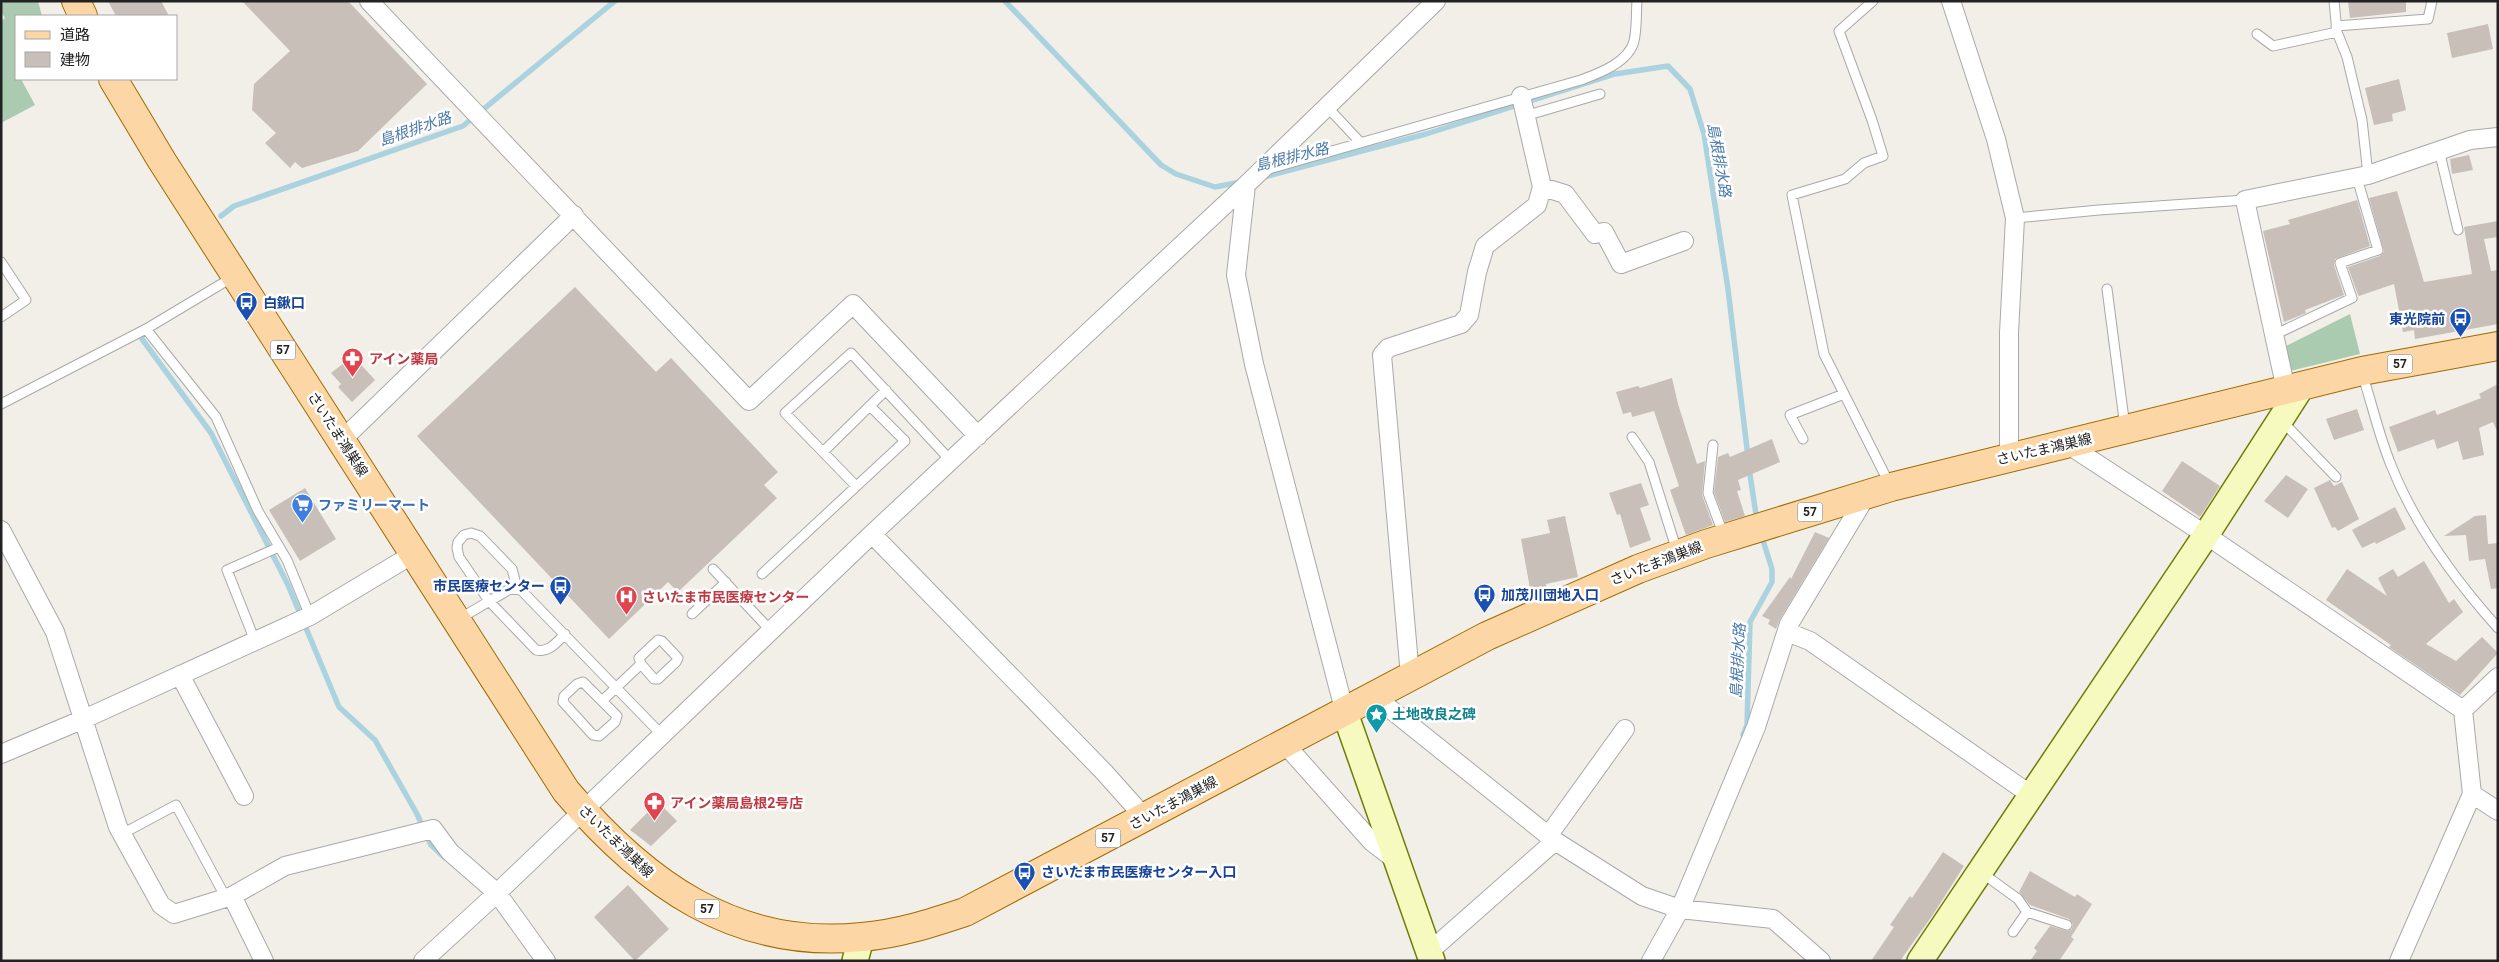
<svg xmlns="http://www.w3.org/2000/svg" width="2499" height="962" font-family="Roboto,'Noto Sans JP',sans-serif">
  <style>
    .cemetery { fill: #aacbaf }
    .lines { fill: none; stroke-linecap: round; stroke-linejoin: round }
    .stream { stroke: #aad3df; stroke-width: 5.5 }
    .building { fill: #c7bfb8 }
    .lane-casing { stroke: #a9a9a9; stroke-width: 11 }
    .street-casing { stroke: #a9a9a9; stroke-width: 20 }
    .secondary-casing { stroke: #707d05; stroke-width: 28 }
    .primary-casing { stroke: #a06b00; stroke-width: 30 }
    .lane { stroke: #fff; stroke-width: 9 }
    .street { stroke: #fff; stroke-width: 18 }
    .secondary { stroke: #f7fabf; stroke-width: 25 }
    .primary { stroke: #fcd6a4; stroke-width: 28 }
    .labels { text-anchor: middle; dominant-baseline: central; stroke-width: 5; stroke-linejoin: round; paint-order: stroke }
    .shield { fill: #fff; stroke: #646464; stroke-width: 1 }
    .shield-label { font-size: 12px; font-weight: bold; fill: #222 }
    .transit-label { font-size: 14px; font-weight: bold; fill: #164399; stroke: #fff; text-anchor: start }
    .health-label { font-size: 14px; font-weight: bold; fill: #be3a42; stroke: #fff; text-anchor: start }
    .street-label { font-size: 14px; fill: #222; stroke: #fff }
    .shop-label { font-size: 14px; font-weight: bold; fill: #366cbe; stroke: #fff; text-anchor: start }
    .culture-label { font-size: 14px; font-weight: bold; fill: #0d838f; stroke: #fff; text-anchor: start }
    .water-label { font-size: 15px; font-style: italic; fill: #4a7aab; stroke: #fff }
  </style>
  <rect width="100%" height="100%" fill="#f2efe9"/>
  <path class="cemetery" d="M1,1H38L42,16H16V79H21L35,105L1,123V21L5,18L1,11Z
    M2350,314L2360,354L2290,371L2284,347Z"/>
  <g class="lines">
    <path class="stream" d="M1005,1L1161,165L1176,174L1215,187L1241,182
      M1260,178L1426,134L1615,74L1668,66L1690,89L1704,134L1728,289L1748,457
      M221,216L234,206L463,126L615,1
      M142,339L211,433L288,585L339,707L375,740L417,814L431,845L445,858
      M1749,468L1757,521
      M1743,735L1747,725L1750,622L1772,582V569L1761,534"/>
  </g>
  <path class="building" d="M108,1H161L169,16H116Z
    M242,1H348L427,84L358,151L302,168L295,162L290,168L265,143L276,133L252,110L254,84L290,51Z
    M2348,1H2406V12L2350,18Z
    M2488,24L2493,49L2452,58L2447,33Z
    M2399,79L2406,110L2392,114L2393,121L2374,125L2365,88Z
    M2469,155L2473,170L2452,174L2450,159Z
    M2397,191L2424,282L2472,274L2464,227L2498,221V237L2484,239L2491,271L2498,270V324L2415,339L2414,330L2403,332L2394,284L2359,296L2358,295L2348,267L2380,256L2384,251L2369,198Z
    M2357,200L2370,246L2335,259L2334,265L2344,295L2305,310L2306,313L2284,322L2263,231L2290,224L2288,220Z
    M575,287L656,372L671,358L778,472L764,485L777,498L678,592L668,582L609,639L417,436Z
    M353,356L375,380L352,402L338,387L341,384L331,373Z
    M1672,378L1678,404L1697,464L1705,461L1702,495L1713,525L1686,535L1670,490L1679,486L1654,411L1632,417L1631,412L1623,414L1616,392L1638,386L1640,388Z
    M2498,384V433L2493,422L2479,428L2484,455L2463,460L2458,441L2437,449L2434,439L2398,452L2389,427L2435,410L2437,415L2481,398L2479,394Z
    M2357,409L2364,430L2334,440L2326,419Z
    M1772,439L1780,462L1738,480L1741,490L1737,491L1745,516L1725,522L1714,492L1718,457L1728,453L1730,457Z
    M2182,461L2220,486L2200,517L2162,491Z
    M2286,475L2308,489L2288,518L2264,501Z
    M2330,480L2334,486L2342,482L2359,519L2338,531L2335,527L2332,528L2314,488Z
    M1641,483L1649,505L1640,508L1651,540L1630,548L1620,514L1617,515L1609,493Z
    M305,488L336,539L300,561L269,510Z
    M2395,507L2406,529L2376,544L2375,542L2362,548L2352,530Z
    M2486,515L2488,544L2498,543V588L2491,589L2485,559L2469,561L2466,535L2444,536L2475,516Z
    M1565,516L1578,577L1546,584L1547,592L1531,594L1521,539L1550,533L1547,520Z
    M1815,532L1829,538L1780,619L1776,629L1768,624L1770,620L1762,616L1790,577L1791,579Z
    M2424,561L2449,603L2454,599L2463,612L2426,644L2456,661L2482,637L2498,653L2460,695L2389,647L2391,645L2326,600L2347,569L2387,596L2378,578L2393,569L2398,577Z
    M658,802L677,821L651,846L630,830Z
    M1943,852L1964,866L1934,913L1900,961H1871L1894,927L1890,925L1910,896L1912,898Z
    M2030,871L2075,897L2077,894L2092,904L2071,937L2074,939L2059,961H2030L2037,951L2034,948L2050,926L2068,931L2072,929L2073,924L2069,919L2030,905L2019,892Z
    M628,885L669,929L635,961L594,917Z"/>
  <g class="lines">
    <defs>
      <path id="lane" d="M1873,1L1839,31L1872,120L1883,156L1864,163L1845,179L1792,195L1824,354L1890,485
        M2334,1L2337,32L2347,57L2362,120L2368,175
        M2336,26L2428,19L2432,1
        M2257,34L2273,46L2337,32
        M1324,108L1331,111L1360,142
        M1525,116L1600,94
        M2439,150L2458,230
        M1269,169L1581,80C1600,73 1629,62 1634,41C1637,29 1636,14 1637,1
        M2015,218L2099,210L2245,200
        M1,262L26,300L1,317
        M2107,289L2125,427
        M146,329L216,417L258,511L287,560L310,616
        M2274,335L2352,298L2340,263L2378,250L2357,178
        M2362,373C2372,404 2379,436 2391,465C2415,526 2455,580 2498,628
        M886,390L823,452L785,413L851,353L951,461
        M1,404L146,329L233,277
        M2281,420L2336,477
        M1632,437L1649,462L1677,551
        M1803,439L1790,415L1844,394
        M1713,445L1708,493L1724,536
        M823,452L856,486
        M713,569L771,631
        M762,574L905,441L870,406
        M517,588L512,569L480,536L471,533L464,535L458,542L457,548L459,557L489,601L536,650C549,653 557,642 565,634
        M692,614L726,582
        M459,619L510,589L521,590L662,735
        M255,641L227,570L279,547
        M583,682L617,716L615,722L599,736L593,735L563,702L564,696L577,684Z
        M603,700L641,664L639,658L658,640L662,641L678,658L676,662L658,679H654L641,664
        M122,834L176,805L226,898
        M1982,873L2018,899L2027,912L2013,932
        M2027,912L2067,925"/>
      <path id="street" d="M369,1L749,401L853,304L978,436
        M1951,1L1996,139L2015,218L2009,333V458
        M1246,185L1236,275L1254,364L1345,713
        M1542,187L1565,194L1595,234L1604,232L1621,264L1684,241
        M2286,390L2245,200L2368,175L2470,140L2498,137
        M342,440L574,215
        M2067,444L2206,535L2463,710L2472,794L2498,811
        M1,530L55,632L118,827L161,905L174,914L232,896L264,961
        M872,534L1104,772L1145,818
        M1787,632L1810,641L2031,795
        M180,675L244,796
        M1410,676L1382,355L1388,348L1461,324L1469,315L1477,272L1485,246L1537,205L1542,187L1521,96
        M1374,696L1555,841L1642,896L1680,909L1773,919L1821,961
        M2463,710L2498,677
        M1284,743L1372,842L1397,861
        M1,754L84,719L310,616L415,553
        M1548,836L1625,729
        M232,896L285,866L433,829L450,852L497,893L546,961
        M1429,952L1555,841
        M423,961L497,893L872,534L1246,185L1436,1
        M1651,961L1680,909L1756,727L1789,624L1868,493
        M2399,961L2472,794"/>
      <path id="secondary" d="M1345,713L1432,961
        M855,961L861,938
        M1920,961L2206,535L2302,386"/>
      <path id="primary" d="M76,1L83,16
        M113,79L162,161L566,791C644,883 735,950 862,937C898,934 932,923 965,912L1487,636L1638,569L1706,544L1891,487L2362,371L2498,346"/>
    </defs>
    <use href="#lane" class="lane-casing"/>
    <use href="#street" class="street-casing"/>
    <use href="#secondary" class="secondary-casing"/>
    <use href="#primary" class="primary-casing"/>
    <use href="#lane" class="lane"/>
    <use href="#street" class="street"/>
    <use href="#secondary" class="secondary"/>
    <use href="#primary" class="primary"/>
  </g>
  <defs>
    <symbol id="bus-pin" viewBox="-11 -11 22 30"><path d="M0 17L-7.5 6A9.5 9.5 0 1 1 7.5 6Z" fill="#1a4fb4" stroke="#fff"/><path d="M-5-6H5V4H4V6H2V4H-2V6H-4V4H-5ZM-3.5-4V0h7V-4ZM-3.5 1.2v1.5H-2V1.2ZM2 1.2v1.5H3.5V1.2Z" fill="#fff"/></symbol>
    <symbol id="pharmacy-pin" viewBox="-11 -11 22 30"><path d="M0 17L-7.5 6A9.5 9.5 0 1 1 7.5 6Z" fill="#e0444e" stroke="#fff"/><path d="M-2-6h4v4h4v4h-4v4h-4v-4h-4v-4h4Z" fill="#fff"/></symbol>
    <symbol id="supermarket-pin" viewBox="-11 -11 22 30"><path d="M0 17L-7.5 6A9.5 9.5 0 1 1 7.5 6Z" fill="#3f7fe0" stroke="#fff"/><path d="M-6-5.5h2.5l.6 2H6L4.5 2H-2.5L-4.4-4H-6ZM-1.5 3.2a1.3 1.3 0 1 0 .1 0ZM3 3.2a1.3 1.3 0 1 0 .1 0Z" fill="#fff"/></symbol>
    <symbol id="hospital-pin" viewBox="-11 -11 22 30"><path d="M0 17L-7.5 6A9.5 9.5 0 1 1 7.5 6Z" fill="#e0444e" stroke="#fff"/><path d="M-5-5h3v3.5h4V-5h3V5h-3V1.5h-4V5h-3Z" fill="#fff"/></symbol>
    <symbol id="sight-pin" viewBox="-11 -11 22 30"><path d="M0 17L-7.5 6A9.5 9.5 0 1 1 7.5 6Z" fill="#0f9aa8" stroke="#fff"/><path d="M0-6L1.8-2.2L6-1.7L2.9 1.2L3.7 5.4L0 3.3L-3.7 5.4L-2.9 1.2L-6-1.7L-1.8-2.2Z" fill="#fff"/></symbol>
  </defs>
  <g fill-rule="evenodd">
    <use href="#bus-pin" x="234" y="290" width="25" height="34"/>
    <use href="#bus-pin" x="2448" y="306" width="25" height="34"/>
    <use href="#pharmacy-pin" x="340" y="346" width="25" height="34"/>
    <use href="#supermarket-pin" x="290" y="492" width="25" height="34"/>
    <use href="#bus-pin" x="548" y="574" width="25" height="34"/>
    <use href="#bus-pin" x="1472" y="582" width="25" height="34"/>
    <use href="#hospital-pin" x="614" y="584" width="25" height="34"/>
    <use href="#sight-pin" x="1364" y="702" width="25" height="34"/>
    <use href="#pharmacy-pin" x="642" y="790" width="25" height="34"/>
    <use href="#bus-pin" x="1012" y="860" width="25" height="34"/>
  </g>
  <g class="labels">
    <g class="shield">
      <rect x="270.5" y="340.5" width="25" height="19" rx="4"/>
      <rect x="2387.5" y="354.5" width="25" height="19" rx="4"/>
      <rect x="1797.5" y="502.5" width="25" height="19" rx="4"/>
      <rect x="1095.5" y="828.5" width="25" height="19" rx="4"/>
      <rect x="694.5" y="899.5" width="25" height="19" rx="4"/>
    </g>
    <g class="shield-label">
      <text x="283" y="350">57</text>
      <text x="2400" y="364">57</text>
      <text x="1810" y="512">57</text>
      <text x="1108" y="838">57</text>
      <text x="707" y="909">57</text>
    </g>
    <g class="transit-label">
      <text x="263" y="303">白鍬口</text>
      <text x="2445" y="319" text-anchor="end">東光院前</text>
      <text x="545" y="586" text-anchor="end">市民医療センター</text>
      <text x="1501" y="595">加茂川団地入口</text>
      <text x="1041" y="872">さいたま市民医療センター入口</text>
    </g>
    <g class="health-label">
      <text x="369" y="359">アイン薬局</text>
      <text x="642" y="597">さいたま市民医療センター</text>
      <text x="670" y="803">アイン薬局島根2号店</text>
    </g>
    <g class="street-label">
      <text transform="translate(338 434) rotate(57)">さいたま鴻巣線</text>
      <text transform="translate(2044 449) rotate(-13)">さいたま鴻巣線</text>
      <text transform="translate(1656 563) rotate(-21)">さいたま鴻巣線</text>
      <text transform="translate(1173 803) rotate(-28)">さいたま鴻巣線</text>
      <text transform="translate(616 841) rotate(44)">さいたま鴻巣線</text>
    </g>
    <g class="shop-label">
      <text x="318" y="505">ファミリーマート</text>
    </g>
    <g class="culture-label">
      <text x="1392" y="714">土地改良之碑</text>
    </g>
    <g class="water-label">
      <text transform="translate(415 129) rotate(-19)">島根排水路</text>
      <text transform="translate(1292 157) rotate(-14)">島根排水路</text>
      <text transform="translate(1719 160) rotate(80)">島根排水路</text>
      <text transform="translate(1738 661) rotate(-87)">島根排水路</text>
    </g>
  </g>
  <rect width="2499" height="962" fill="none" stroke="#222222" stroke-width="5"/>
  <rect x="15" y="15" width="162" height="65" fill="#ffffff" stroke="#a7a7a7"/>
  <rect x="25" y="31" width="25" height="8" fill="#fcd6a4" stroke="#a7a7a7"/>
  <text x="60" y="40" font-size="15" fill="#222222">道路</text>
  <rect x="25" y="52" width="25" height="15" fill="#c7bfb8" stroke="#a7a7a7"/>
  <text x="60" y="65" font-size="15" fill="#222222">建物</text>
</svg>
